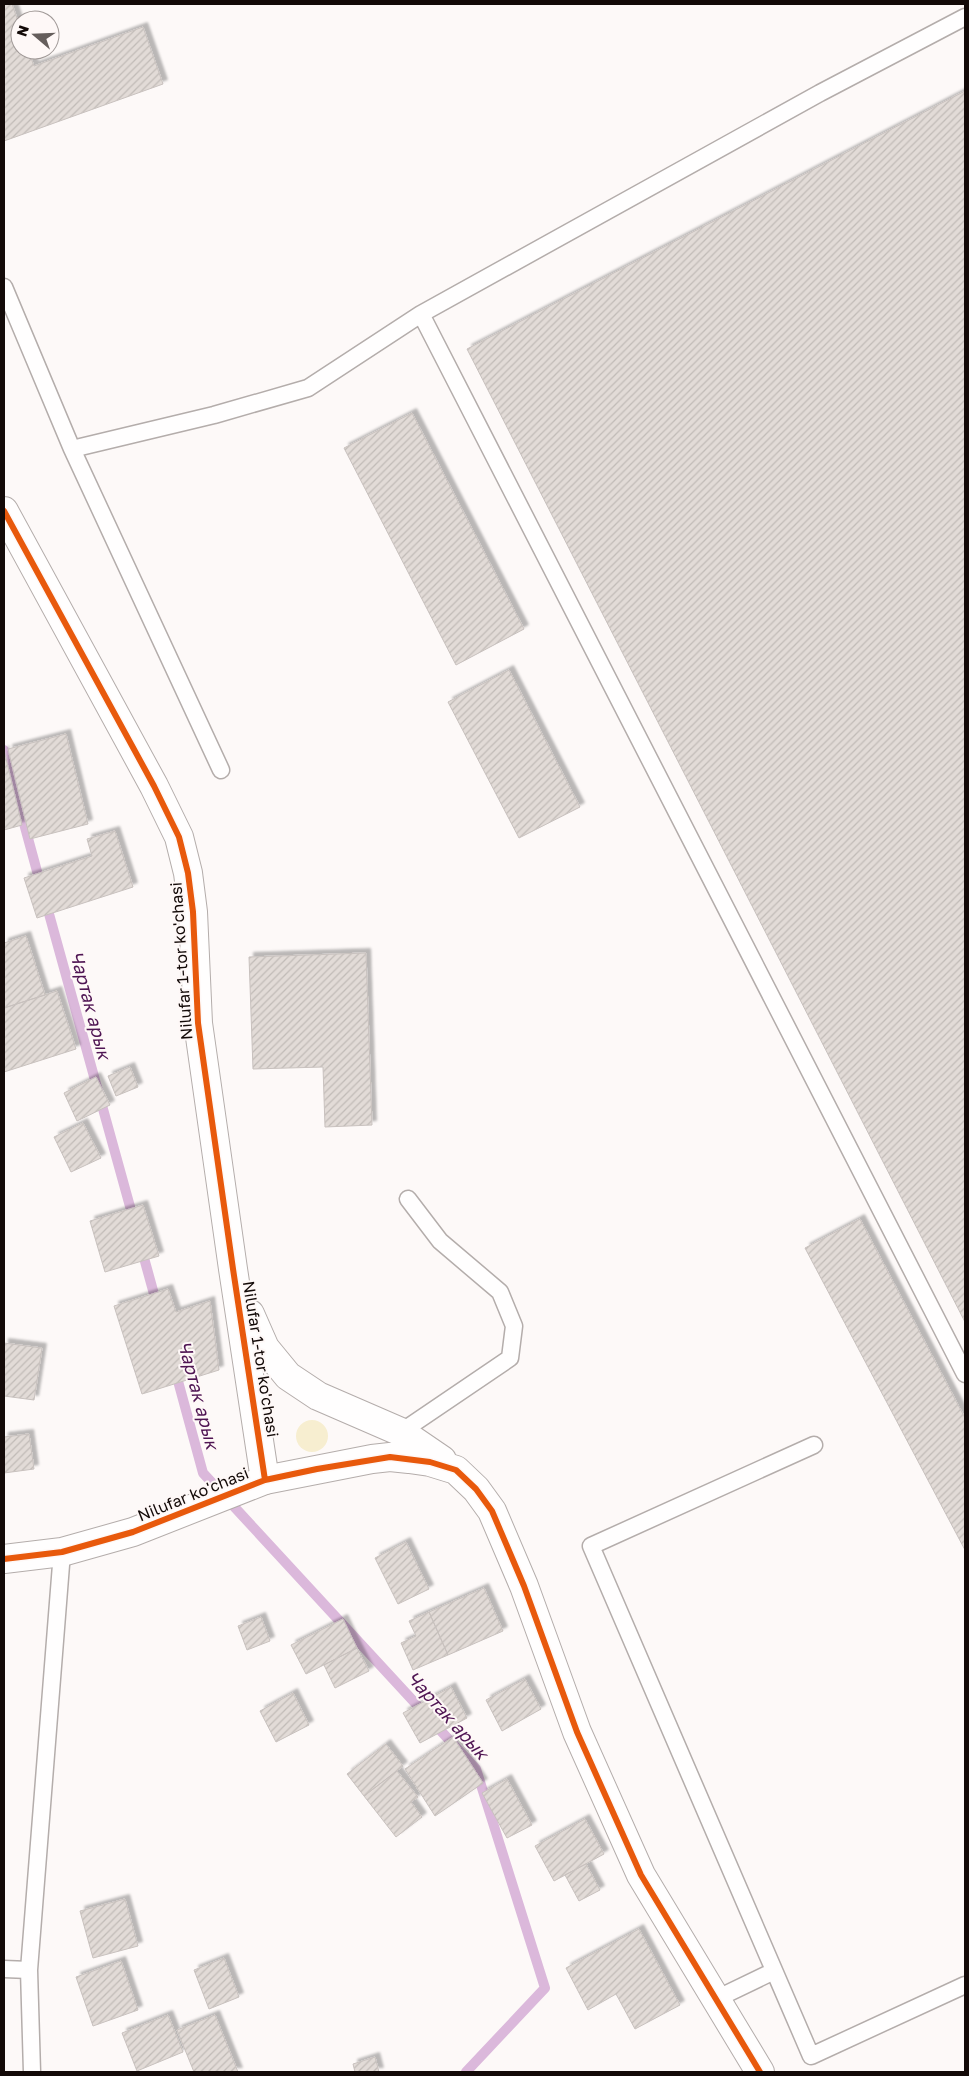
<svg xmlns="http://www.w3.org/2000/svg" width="969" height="2076" font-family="'Golos Text',sans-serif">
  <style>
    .grass { fill: #f7eed0 }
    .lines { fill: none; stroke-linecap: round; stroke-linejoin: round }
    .stream { stroke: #dbb8db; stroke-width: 10 }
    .building { fill: url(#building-hatch); stroke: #c8c1be; filter: url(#shadow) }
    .service-casing { stroke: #b4adab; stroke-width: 19 }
    .minor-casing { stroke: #b4adab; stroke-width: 30 }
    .tertiary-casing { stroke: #b4adab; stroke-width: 30 }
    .service { stroke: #fffefe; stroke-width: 16 }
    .minor { stroke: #fffefe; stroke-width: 28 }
    .tertiary { stroke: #fffefe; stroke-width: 28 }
    .cycleway-casing { stroke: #fef8f7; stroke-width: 9 }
    .cycleway { stroke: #e8590c; stroke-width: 6 }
    .labels { text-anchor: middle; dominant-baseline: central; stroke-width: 4; stroke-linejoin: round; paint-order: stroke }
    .street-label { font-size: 16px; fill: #130a08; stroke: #fef8f7 }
    .water-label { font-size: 18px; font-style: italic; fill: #4f1553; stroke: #fef8f7 }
  </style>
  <defs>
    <pattern id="building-hatch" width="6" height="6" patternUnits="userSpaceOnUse" patternTransform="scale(1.25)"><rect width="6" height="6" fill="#e2dbd7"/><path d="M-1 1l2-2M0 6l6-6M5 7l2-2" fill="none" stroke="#c1bbb7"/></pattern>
    <filter id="shadow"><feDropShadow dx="4.5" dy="-4.5" stdDeviation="1" flood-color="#0004"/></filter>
  </defs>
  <rect width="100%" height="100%" fill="#fdf9f8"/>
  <path class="grass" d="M296 1436a16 16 0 1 1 32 0a16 16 0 1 1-32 0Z"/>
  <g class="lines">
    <path class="stream" d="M4,750L41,886
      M46,903L134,1221
      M141,1247L157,1305
      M175,1370L203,1473L476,1769L545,1988L466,2072"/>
  </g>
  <path class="building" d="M4,4H12L20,27V50H28L34,66L143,27L163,84L4,141Z
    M965,91V1322L467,349Z
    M412,413L524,629L456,665L344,448Z
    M509,670L580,807L519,838L448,702Z
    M66,734L88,824L30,839L8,749Z
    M4,750L22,825L4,830Z
    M115,831L133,887L37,918L24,878L92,856L87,839Z
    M26,936L45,995L4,1008V943Z
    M366,953L372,1125L325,1127L323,1067L253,1069L249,957Z
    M57,991L76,1049L4,1072V1008Z
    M130,1067L138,1087L116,1096L108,1076Z
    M96,1077L110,1105L77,1121L64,1093Z
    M83,1123L101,1158L71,1172L54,1137Z
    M143,1205L159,1256L105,1272L90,1221Z
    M860,1219L965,1418V1550L805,1248Z
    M168,1289L176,1312L210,1301L219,1370L142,1394L114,1306Z
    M4,1343L42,1348L34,1400L4,1396Z
    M29,1434L34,1469L4,1473V1437Z
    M406,1542L429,1589L398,1604L375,1558Z
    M484,1588L503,1631L448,1655L429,1612Z
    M429,1612L448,1655L413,1670L401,1643L416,1636L409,1621Z
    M261,1617L270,1641L247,1650L238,1626Z
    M343,1619L357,1648L306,1674L291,1645Z
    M357,1648L369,1671L335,1688L324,1665Z
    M525,1679L541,1709L502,1731L486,1700Z
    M451,1687L467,1718L420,1743L403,1713Z
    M293,1693L309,1725L276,1742L260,1711Z
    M453,1737L483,1783L435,1816L405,1769Z
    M386,1744L403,1766L364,1796L347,1774Z
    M397,1771L418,1797L411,1802L422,1817L396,1837L364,1796Z
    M507,1779L532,1825L507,1838L482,1793Z
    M585,1819L604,1854L554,1881L535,1846Z
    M586,1864L600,1890L579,1901L565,1875Z
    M125,1899L138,1946L93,1958L80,1911Z
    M639,1929L680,2005L635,2029L616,1994L588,2010L566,1968Z
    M224,1958L239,1997L209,2009L194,1970Z
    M121,1961L138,2010L93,2026L76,1977Z
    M168,2015L183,2052L137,2071L122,2033Z
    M215,2015L238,2072H194L177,2030Z
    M375,2057L379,2072H355L353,2064Z"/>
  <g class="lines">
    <defs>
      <path id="service" d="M4,287L72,449L221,770
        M421,314L965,1374
        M72,449L214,415L308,388L421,314L820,93L965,17
        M401,1432L510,1358L514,1326L500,1292L440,1241L408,1199
        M814,1445L591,1546L811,2056L965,1985
        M4,1969L29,1970
        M716,1999L774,1971
        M32,2072L29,1970L62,1552"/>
      <path id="minor" d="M4,1559L62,1552L133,1532L265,1480"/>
      <path id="tertiary" d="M4,511L154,786L179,837L188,873L193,912L198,1023L233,1269L265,1480L372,1459L390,1457L409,1459L430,1462L456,1470L476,1489L492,1511L524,1586L577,1732L641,1875L760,2072
        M250,1314L265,1348L288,1376L318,1396L401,1432L442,1460"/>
    </defs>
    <use href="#service" class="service-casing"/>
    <use href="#minor" class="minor-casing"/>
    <use href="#tertiary" class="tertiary-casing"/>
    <use href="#service" class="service"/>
    <use href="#minor" class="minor"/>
    <use href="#tertiary" class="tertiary"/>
    <defs>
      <path id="cycleway" d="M4,511L154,786L179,837L188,873L193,912L198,1023L233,1269L265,1480
        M4,1559L62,1552L133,1532L265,1480L317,1469L390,1457L430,1462L456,1470L476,1489L492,1511L524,1586L577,1732L641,1875L760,2072"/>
    </defs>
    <use href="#cycleway" class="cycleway-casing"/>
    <use href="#cycleway" class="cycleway"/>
  </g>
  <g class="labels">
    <g class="street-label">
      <text transform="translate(181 961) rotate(-94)">Nilufar 1-tor ko'chasi</text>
      <text transform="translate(261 1359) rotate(81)">Nilufar 1-tor ko'chasi</text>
      <text transform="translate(193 1494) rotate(-22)">Nilufar ko'chasi</text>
    </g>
    <g class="water-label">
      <text transform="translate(91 1005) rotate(75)">Чартак арык</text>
      <text transform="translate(199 1395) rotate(75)">Чартак арык</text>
      <text transform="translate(448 1715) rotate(48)">Чартак арык</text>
    </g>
  </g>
  <rect width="969" height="2076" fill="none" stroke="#130a08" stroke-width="10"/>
  <g transform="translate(35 35) rotate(289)"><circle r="24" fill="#fef8f7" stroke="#a09997"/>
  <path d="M0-4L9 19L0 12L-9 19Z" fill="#655e5c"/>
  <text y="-8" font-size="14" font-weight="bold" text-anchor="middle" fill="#130a08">N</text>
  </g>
</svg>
